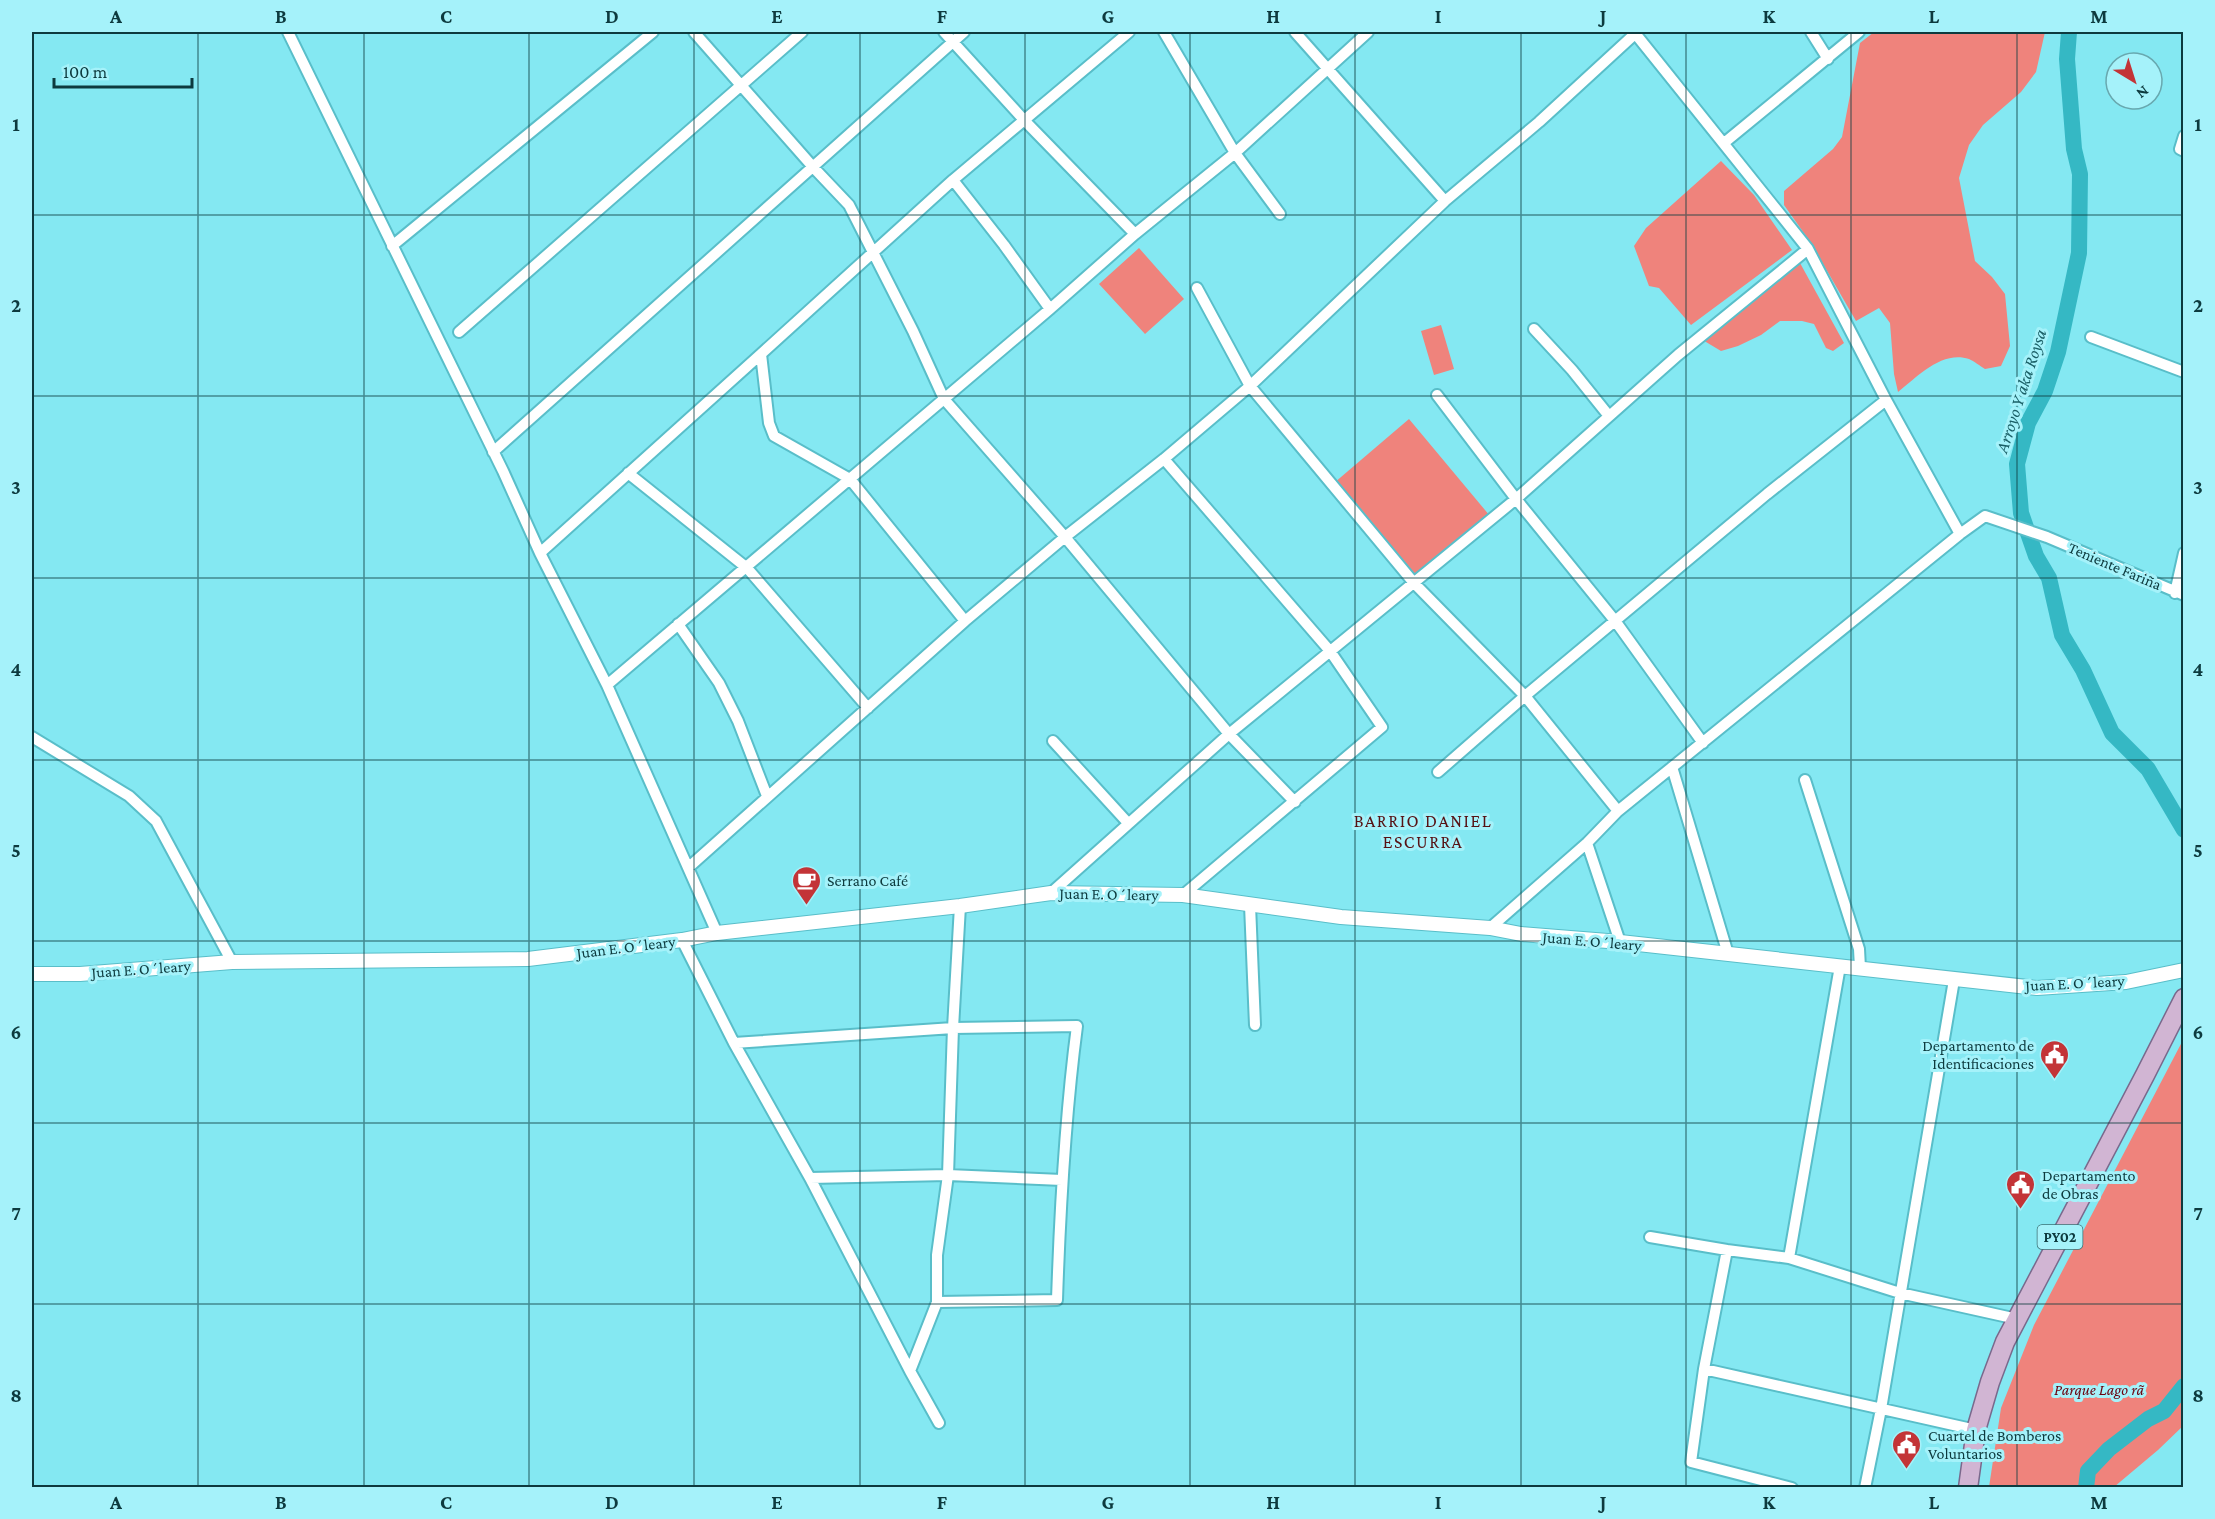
<svg xmlns="http://www.w3.org/2000/svg" width="2215" height="1519" font-family="'Crimson Pro',serif">
  <style>
    .green { fill: #ef837c }
    .lines { fill: none; stroke-linecap: round; stroke-linejoin: round }
    .river { stroke: #35b8c4; stroke-width: 16 }
    .minor-casing { stroke: #59bec9; stroke-width: 14 }
    .tertiary-casing { stroke: #59bec9; stroke-width: 16 }
    .primary-casing { stroke: #79698c; stroke-width: 21 }
    .minor { stroke: #fff; stroke-width: 10 }
    .tertiary { stroke: #fff; stroke-width: 14 }
    .primary { stroke: #d1b5d3; stroke-width: 18 }
    .grid { fill: none; stroke: #0d3a3e; stroke-width: 1.5; stroke-opacity: 0.55 }
    .labels { text-anchor: middle; dominant-baseline: central; stroke-width: 6; stroke-linejoin: round; paint-order: stroke }
    .shield { fill: #a5f2fa; stroke: #3b7176; stroke-width: 1.5 }
    .shield-label { font-size: 15px; font-weight: bold; fill: #0d3a3e }
    .street-label { font-size: 16px; fill: #0d3a3e; stroke: #a5f2fa }
    .poi-label { font-size: 16px; fill: #0d3a3e; stroke: #a5f2fa; text-anchor: start }
    .park-label { font-size: 16px; font-style: italic; fill: #6c030f; stroke: #a5f2fa }
    .water-label { font-size: 18px; font-style: italic; fill: #1b6067; stroke: #a5f2fa }
    .neighbourhood-label { font-size: 18px; letter-spacing: 1.5px; fill: #561113; stroke: #a5f2fa }
    .neatline { fill: none; stroke: #0d3a3e; stroke-width: 2 }
    .grid-label { font-size: 20px; text-anchor: middle; font-weight: bold; fill: #0d3a3e }
  </style>
  <rect width="100%" height="100%" fill="#84e8f2"/>
  <path class="green" d="M1874,32H2045L2036,72L2021,92L1983,125L1969,145L1959,178L1975,261L1992,277L2005,294L2010,346L2001,366L1985,369C1980,366 1974,361 1969,359C1942,350 1917,377 1898,392L1894,374L1890,323L1879,308L1856,321L1811,243L1784,205V191L1833,149L1842,137L1860,43Z
    M1721,161L1754,195L1792,250L1691,325L1659,288L1649,286L1634,246L1646,228Z
    M1139,248L1184,299L1145,334L1099,284Z
    M1800,263L1844,343L1833,351L1826,348L1814,324L1802,321H1780L1761,335L1738,346L1721,351L1701,339Z
    M1441,325L1454,369L1434,375L1421,331Z
    M1409,419L1490,516L1414,579L1334,483Z
    M2183,1040V1426L2158,1450L2114,1487H1989L2001,1408L2034,1325Z"/>
  <g class="lines">
    <path class="river" d="M2069,32L2067,59L2074,149L2080,174L2079,253L2058,352L2045,391L2028,423L2017,464L2021,513L2036,556L2049,578L2062,635L2083,670L2112,733L2148,769L2184,830
      M2086,1488L2088,1471L2109,1449L2148,1419L2164,1411L2184,1386"/>
    <defs>
      <path id="minor" d="M288,32L503,471L540,553L607,685L717,933
        M694,32L813,167L849,205L913,331L944,399L1065,537L1229,734L1295,802
        M944,32L1024,120L1135,234
        M1164,32L1235,153L1280,214
        M1295,32L1445,201
        M1634,32L1808,249L1886,400L1960,534
        M1811,32L1828,59
        M2184,136L2180,149L2184,151
        M1724,143L1859,32
        M953,180L1004,245L1050,309
        M392,246L653,32
        M1197,288L1250,386L1414,583L1525,696L1618,811
        M1534,329L1572,370L1609,416
        M459,332L802,32
        M2091,337L2184,372
        M1437,395L1516,499L1616,622L1703,743
        M493,452L964,32
        M1164,459L1330,651L1382,727L1183,895
        M628,473L747,568L868,708
        M540,553L761,354
        M2175,593L2184,553
        M965,621L850,479L774,436L769,423L761,354L953,180L1129,32
        M678,624L719,683L738,721L767,796
        M607,685L1050,309L1135,234L1235,153L1368,32
        M32,737L129,796L156,821L232,962
        M1053,741L1128,823
        M1672,767L1728,954
        M1438,772L1525,696L1767,494L1886,400
        M1805,780L1859,949L1860,968
        M1587,843L1620,942
        M689,867L965,621L1065,537L1164,459L1250,386L1445,201L1539,122L1637,32
        M1051,893L1229,734L1516,499L1678,355L1808,249
        M1250,905L1255,1025
        M1490,928L1587,843L1618,811L1960,534L1985,516L2047,537L2184,595
        M682,940L734,1043L810,1178L910,1371L939,1423
        M734,1043L953,1028L1077,1026C1065,1117 1060,1209 1057,1300L937,1302
        M810,1178L948,1175L1062,1180
        M1650,1237L1727,1250L1789,1258L1900,1293L2017,1319
        M1727,1250L1704,1369L1691,1462L1792,1488
        M1789,1258L1840,966
        M1704,1369L1976,1430
        M910,1371L937,1302V1255L948,1175L953,1028L960,906
        M1865,1488L1881,1409L1954,980"/>
      <path id="tertiary" d="M32,974H80L232,962L528,959L682,940L717,933L960,906L1051,893L1183,895L1341,917L1490,928L1521,934L1620,942L2037,988L2126,982L2184,970"/>
      <path id="primary" d="M1968,1488L1976,1430L1990,1382L2005,1342L2145,1075L2184,998"/>
    </defs>
    <use href="#minor" class="minor-casing"/>
    <use href="#tertiary" class="tertiary-casing"/>
    <use href="#primary" class="primary-casing"/>
    <use href="#minor" class="minor"/>
    <use href="#tertiary" class="tertiary"/>
    <use href="#primary" class="primary"/>
  </g>
  <path class="grid" d="M198,32V1488M364,32V1488M529,32V1488M694,32V1488M860,32V1488M1025,32V1488M1190,32V1488M1355,32V1488M1521,32V1488M1686,32V1488M1851,32V1488M2017,32V1488M32,215H2184M32,396H2184M32,578H2184M32,760H2184M32,941H2184M32,1123H2184M32,1304H2184"/>
  <defs>
    <symbol id="cafe-pin" viewBox="-11 -11 22 30"><path d="M0 17L-7.5 6A9.5 9.5 0 1 1 7.5 6Z" fill="#c33437" stroke="#a5f2fa"/><path d="M-5.5-4.5H6V0H3Q3 3.5 0 3.5H-2.5Q-5.5 3.5-5.5 0ZM3-3.2v2h1.7v-2ZM-6 4.5H4V6H-6Z" fill="#fff"/></symbol>
    <symbol id="civic-pin" viewBox="-11 -11 22 30"><path d="M0 17L-7.5 6A9.5 9.5 0 1 1 7.5 6Z" fill="#c33437" stroke="#a5f2fa"/><path d="M-.6-6.5H3V-4.5H.6V-3L4-1V1h2V6H-6V1h2V-1L-.6-3ZM-1.2 2.5V6h2.4V2.5Z" fill="#fff"/></symbol>
  </defs>
  <g fill-rule="evenodd">
    <use href="#cafe-pin" x="790" y="864" width="33" height="45"/>
    <use href="#civic-pin" x="2038" y="1038" width="33" height="45"/>
    <use href="#civic-pin" x="2004" y="1168" width="33" height="45"/>
    <use href="#civic-pin" x="1890" y="1428" width="33" height="45"/>
  </g>
  <g class="labels">
    <rect class="shield" x="2037.5" y="1225" width="45" height="24" rx="4.5"/>
    <g class="shield-label">
      <text x="2060" y="1237">PY02</text>
    </g>
    <g class="street-label">
      <text transform="translate(2115 566) rotate(23)">Teniente Fariña</text>
      <text transform="translate(1109 894) rotate(1)">Juan E. O´leary</text>
      <text transform="translate(1592 941) rotate(5)">Juan E. O´leary</text>
      <text transform="translate(626 947) rotate(-7)">Juan E. O´leary</text>
      <text transform="translate(141 969) rotate(-4)">Juan E. O´leary</text>
      <text transform="translate(2075 983) rotate(-3)">Juan E. O´leary</text>
    </g>
    <g class="poi-label">
      <text x="827" y="880">Serrano Café</text>
      <text x="2034" y="1045" text-anchor="end">Departamento de<tspan x="2034" dy="18">Identificaciones</tspan></text>
      <text x="2042" y="1175">Departamento<tspan x="2042" dy="18">de Obras</tspan></text>
      <text x="1928" y="1435">Cuartel de Bomberos<tspan x="1928" dy="18">Voluntarios</tspan></text>
    </g>
    <g class="park-label">
      <text x="2099" y="1389">Parque Lago rã</text>
    </g>
    <g class="water-label">
      <text transform="translate(2021 391) rotate(-72)">Arroyo Y aka Roysa</text>
    </g>
    <g class="neighbourhood-label">
      <text x="1423" y="821">BARRIO DANIEL<tspan x="1423" dy="21">ESCURRA</tspan></text>
    </g>
  </g>
  <rect width="2215" height="1519" fill="none" stroke="#a5f2fa" stroke-width="66"/>
  <g transform="translate(2134 81) rotate(142)"><circle r="28" fill="#a5f2fa" stroke="#68a8af" stroke-width="1.5"/>
  <path d="M0-4.5L10 22L0 15L-10 22Z" fill="#c33437"/>
  <text y="-9" font-size="16" font-weight="bold" text-anchor="middle" fill="#0d3a3e">N</text>
  </g>
  <path d="M54 78v9h138v-9" fill="none" stroke="#0d3a3e" stroke-width="3"/>
  <text x="63" y="78" font-size="18" fill="#0d3a3e" stroke="#a5f2fa" stroke-width="4.5" paint-order="stroke">100 m</text>
  <rect x="33" y="33" width="2149" height="1453" class="neatline"/>
  <g class="grid-label">
    <text x="116" y="23">A</text>
    <text x="281" y="23">B</text>
    <text x="446" y="23">C</text>
    <text x="612" y="23">D</text>
    <text x="777" y="23">E</text>
    <text x="942" y="23">F</text>
    <text x="1108" y="23">G</text>
    <text x="1273" y="23">H</text>
    <text x="1438" y="23">I</text>
    <text x="1603" y="23">J</text>
    <text x="1769" y="23">K</text>
    <text x="1934" y="23">L</text>
    <text x="2099" y="23">M</text>
    <text x="16" y="131">1</text>
    <text x="2198" y="131">1</text>
    <text x="16" y="312">2</text>
    <text x="2198" y="312">2</text>
    <text x="16" y="494">3</text>
    <text x="2198" y="494">3</text>
    <text x="16" y="676">4</text>
    <text x="2198" y="676">4</text>
    <text x="16" y="857">5</text>
    <text x="2198" y="857">5</text>
    <text x="16" y="1039">6</text>
    <text x="2198" y="1039">6</text>
    <text x="16" y="1220">7</text>
    <text x="2198" y="1220">7</text>
    <text x="16" y="1402">8</text>
    <text x="2198" y="1402">8</text>
    <text x="116" y="1509">A</text>
    <text x="281" y="1509">B</text>
    <text x="446" y="1509">C</text>
    <text x="612" y="1509">D</text>
    <text x="777" y="1509">E</text>
    <text x="942" y="1509">F</text>
    <text x="1108" y="1509">G</text>
    <text x="1273" y="1509">H</text>
    <text x="1438" y="1509">I</text>
    <text x="1603" y="1509">J</text>
    <text x="1769" y="1509">K</text>
    <text x="1934" y="1509">L</text>
    <text x="2099" y="1509">M</text>
  </g>
</svg>
